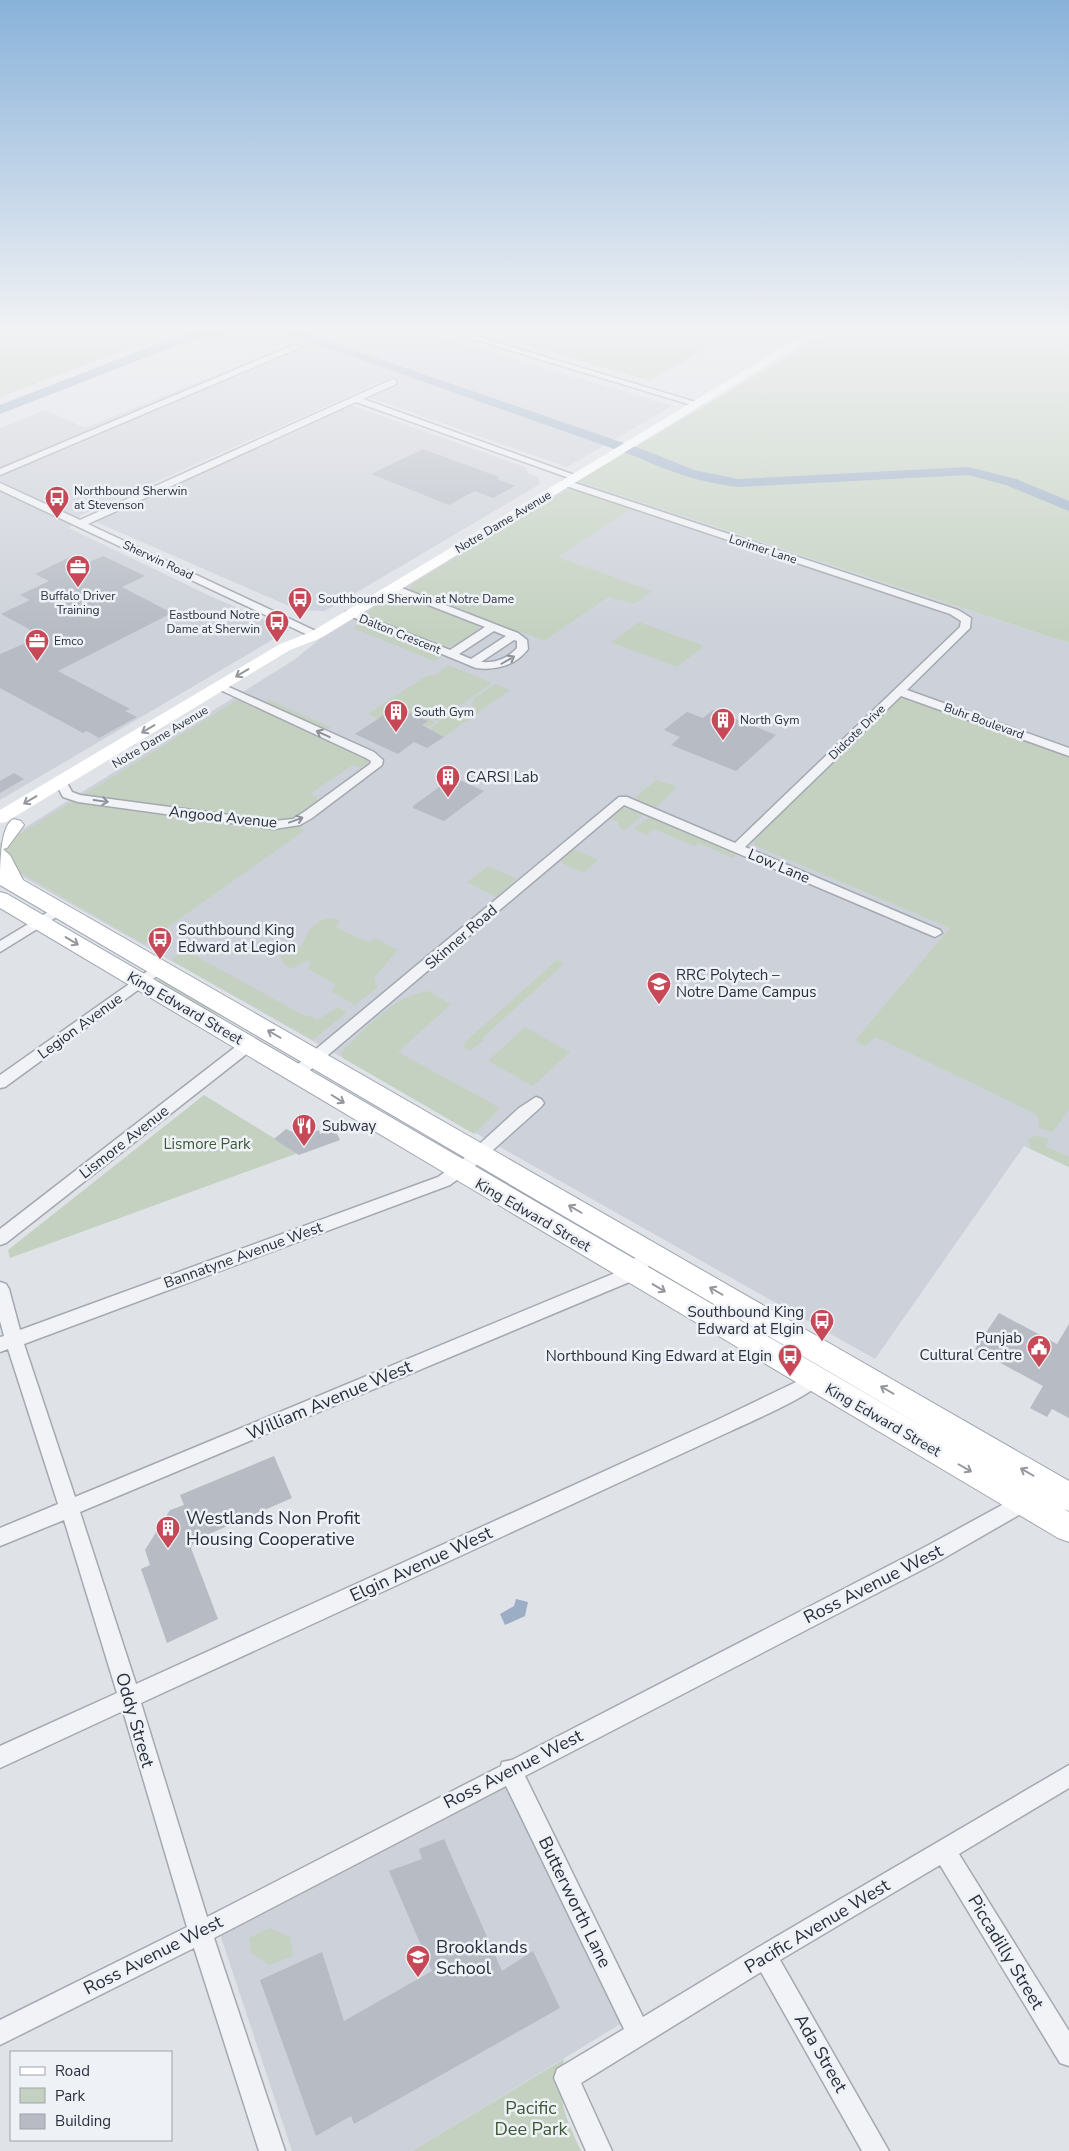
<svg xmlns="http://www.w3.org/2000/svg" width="1069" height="2151" font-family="'Nunito Sans',sans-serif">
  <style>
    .built { fill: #cdd1d9 }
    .green { fill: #c4d1c0 }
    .water { fill: #9baec6 }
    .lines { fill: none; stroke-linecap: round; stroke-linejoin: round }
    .river { fill: #9baec6; fill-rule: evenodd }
    .building { fill: #b6bbc4 }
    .street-casing { stroke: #a4a9b1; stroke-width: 3 }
    .primary-casing { stroke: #9fa6b2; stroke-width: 2 }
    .street { fill: #f1f3f6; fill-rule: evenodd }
    .secondary { fill: #fff; fill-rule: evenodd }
    .primary { fill: #fff; fill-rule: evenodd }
    .oneway { stroke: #8c919a }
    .oneway2 { stroke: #94979e }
    .labels { text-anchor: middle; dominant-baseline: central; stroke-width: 5; stroke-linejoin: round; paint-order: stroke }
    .far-poi-label { font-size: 12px; fill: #282f3d; stroke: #eef1f5; text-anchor: start }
    .far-street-label { font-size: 12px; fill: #282f3d; stroke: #eef1f5 }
    .poi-label { font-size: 15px; fill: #282f3d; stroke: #eef1f5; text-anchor: start }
    .street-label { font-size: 15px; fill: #282f3d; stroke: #eef1f5 }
    .park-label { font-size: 15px; fill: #3c5836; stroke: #eef1f5 }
    .near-street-label { font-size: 18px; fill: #282f3d; stroke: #eef1f5 }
    .near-poi-label { font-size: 18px; fill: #282f3d; stroke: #eef1f5; text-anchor: start }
    .near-park-label { font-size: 18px; fill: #3c5836; stroke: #eef1f5 }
  </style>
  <rect width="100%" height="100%" fill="#dfe2e7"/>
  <path class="built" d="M323,331H422L672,406L567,467L368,397L400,381L392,377L81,515L69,528L210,596L289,630L0,800V428L45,410L85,428Z
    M351,405L525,467L529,474L538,477L540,484L325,611L298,610L94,521Z
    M577,481L1069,643V1167L1024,1146L875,1359L0,864V843L294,660L331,630Z
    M507,1781L622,2023L412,2151H292L220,1934Z"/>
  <path class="green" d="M0,331H175L0,397Z
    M479,331H735L650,381Z
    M832,331H1069V643L577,481Z
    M576,490L632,508L558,557L652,591L634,604L608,597L544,641L522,632L520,634L410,590L411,585L564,492Z
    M401,595L476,624L480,630L456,645L444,647L366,616C370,607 391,595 401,595Z
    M639,622L704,646L677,667L611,642Z
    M362,623L439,654L440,657L434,661L353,628Z
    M448,665L492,683L438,721L389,700L426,676L436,675Z
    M495,684L510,690L444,737L430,731L432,730L430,728L452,714L473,712L476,709L471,704L474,701L472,700Z
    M900,698H905L1069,757V1109L1053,1132L1039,1128L1038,1117L1034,1113L876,1037L865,1046L857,1042L856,1039L950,928L754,845V840L888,705Z
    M239,699L369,759L368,765L359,767L353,765L310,794L317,797V802L294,818L286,820L305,830L144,944L0,861V846Z
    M267,699L270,700L332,728L323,729L268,704Z
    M387,701L434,721V723L428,727L422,725L427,721L390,711L379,719L368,714Z
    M656,780L676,786L674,788L676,789L655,808L638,800L636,797Z
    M625,808L644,814L625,830L620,828L618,822L609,818L619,809Z
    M649,817L737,854L733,858L699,843L694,846L654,829L647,835L634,829Z
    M575,850L578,851L598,860L583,873L562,863V857L570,851Z
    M488,866L517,879L496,897L467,882Z
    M330,918L340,920L336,927L369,943L375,938L398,950L374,978L378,987L355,1005L332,992L335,984L308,969L311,964L308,960L291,969C283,964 280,961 281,951L286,945L301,947C308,931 312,922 330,918Z
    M185,950L305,1016L308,1015L317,1020L339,1007L346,1013L313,1040L171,960Z
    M557,960L564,964L482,1038L484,1040L470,1051L464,1047L465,1042Z
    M151,980H164L293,1056L223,1017L181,999Z
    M428,991L451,1004L398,1052L500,1108L474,1134L343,1058L341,1052C366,1029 393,996 428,991Z
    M525,1027L570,1052L533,1086L488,1061Z
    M204,1095L298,1153L10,1258L8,1250Z
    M1038,1136L1049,1139L1046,1146L1069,1157V1167L1031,1149L1028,1141L1031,1137Z
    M270,1928L290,1937L293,1956L269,1965L251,1953L249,1938Z
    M564,2059C557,2101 564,2113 581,2151H412Z"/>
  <path class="water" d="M516,1599L528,1602L525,1616L505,1625L500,1614L514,1606Z"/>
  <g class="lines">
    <path class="river" d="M198,331H230L228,334L203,338L173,347L0,414V405L165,341Z
      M279,331H298L647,451L694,470L738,479L968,467L1016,479L1069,501V511L1006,485L968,475L738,487C702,483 670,472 637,457Z"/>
  </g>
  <path class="building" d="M423,449L499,477L497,479L515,486L493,498L475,491L449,505L371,474Z
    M72,556L87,563L103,556L145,576L122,587L172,613L58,671L130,709L125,711L137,717L99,738L87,731L83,733L0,688V654L42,636L1,614L30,600L20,595L49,581L35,574Z
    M403,710L428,721L422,725L444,737L427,748L414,742L398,754L355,734L390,711L397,714Z
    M713,710L776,735L736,771L671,745L680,737L664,730L675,721L687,712L703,718Z
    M14,773L24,779L0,793V781Z
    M453,777L484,791L444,821L413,808V806Z
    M334,1128L340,1140L299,1155L274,1139L286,1129L293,1132L296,1130L305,1135L319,1130L320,1134Z
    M999,1313L1057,1344L1069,1324V1418L1052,1409L1047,1417L1030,1408L1043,1386L975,1349Z
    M274,1456L292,1498L195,1540L191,1548L218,1619L167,1643L141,1569L150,1565L145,1550L170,1510L184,1505L180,1495Z
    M444,1839L502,1971L533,1951L560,2008L354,2124L351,2116L316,2136L260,1980L322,1952L344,2021L432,1971L389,1871L422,1859L419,1849Z"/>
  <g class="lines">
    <defs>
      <path id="street" d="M446,331H459L702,404L695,406Z
        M294,345L301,347L0,475V469Z
        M393,379L396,380V384L363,399L580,477L572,479L356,402L88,524L320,633V637H312L0,490V483L80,520Z
        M563,481H569L958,610L971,618L970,628L907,690L1069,748V756L901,696L745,847L940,930L942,933L935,937L624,805L302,1077H292L290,1073L292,1069L619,797H627L735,843L960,627L961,621L950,614L563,485Z
        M394,585L518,633L527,640L528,649C516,665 496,671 476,668L345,614L346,612H354L450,650L485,627L390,590L389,588ZM494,631L506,636L471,659L459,654ZM514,640L517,641V648C507,659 496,663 481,662Z
        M220,683L374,752L383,760L382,765L312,818L300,825L274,829L78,802L63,797L55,782L61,778L65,779L72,792L80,795L274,821L293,819L304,812L370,764L371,761L366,758L216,688L214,686Z
        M58,906L63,907L65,910L63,913L0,952V941Z
        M159,963L164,965L166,968L164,971L5,1087L0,1088V1075Z
        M248,1040L253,1041L255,1045L253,1049L6,1243L0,1245V1229L243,1041Z
        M536,1097L541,1099L544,1103L541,1107L474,1167L450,1185L24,1344L75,1497L627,1268C635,1259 643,1244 657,1248L659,1253L639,1278L80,1512L136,1684L719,1419L796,1382L813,1370L819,1367L825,1370L828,1375C819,1393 752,1421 731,1431L141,1703L207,1917L501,1766L502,1762L512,1760L925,1547L1024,1493L1031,1496L1034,1502L1031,1508L939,1561L525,1776L643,2017L757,1948L1069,1765V1788L959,1854L1069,2031V2066L1060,2063L940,1865L780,1960L889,2151H862L761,1972L581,2083L612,2151H586L554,2078L557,2069L624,2029L506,1786L214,1938L285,2151H259L194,1948L0,2045V2020L187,1927L123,1711L0,1768V1746L117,1693L64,1520L0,1546V1528L58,1504L8,1349L0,1352V1337L4,1336L0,1321V1282L6,1284L9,1289L20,1330L438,1177L463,1159L519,1108Z"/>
      <path id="primary" d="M14,819L21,821L24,825L7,848L3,849L10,855L23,880L1069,1481V1511L1064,1509L1069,1512V1542L1058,1538L0,908V892L7,894L932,1432L0,885C0,866 0,824 14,819Z"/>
    </defs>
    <use href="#street" class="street-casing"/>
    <use href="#primary" class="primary-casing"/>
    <use href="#street" class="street"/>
    <path class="secondary" d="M810,331H823L321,638L290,650L6,822L0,823V810L280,644L311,632Z"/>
    <use href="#primary" class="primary"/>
  </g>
  <defs><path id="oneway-shaft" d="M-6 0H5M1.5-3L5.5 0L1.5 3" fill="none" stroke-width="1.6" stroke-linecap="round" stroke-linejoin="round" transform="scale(1.25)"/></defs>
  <g class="oneway">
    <use href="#oneway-shaft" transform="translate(508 660) rotate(-30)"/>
    <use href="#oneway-shaft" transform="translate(323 734) rotate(-155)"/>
    <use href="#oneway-shaft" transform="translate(101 801) rotate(8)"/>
    <use href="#oneway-shaft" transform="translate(296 820) rotate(-20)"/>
  </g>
  <g class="oneway2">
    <use href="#oneway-shaft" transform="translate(242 673) rotate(149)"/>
    <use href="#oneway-shaft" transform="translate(148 729) rotate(149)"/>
    <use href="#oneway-shaft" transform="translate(30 800) rotate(149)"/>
    <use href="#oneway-shaft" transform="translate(72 941) rotate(31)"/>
    <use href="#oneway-shaft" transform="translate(274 1034) rotate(-150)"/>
    <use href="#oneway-shaft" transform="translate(338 1099) rotate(32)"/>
    <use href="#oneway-shaft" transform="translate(575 1209) rotate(-150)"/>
    <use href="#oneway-shaft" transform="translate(659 1288) rotate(31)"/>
    <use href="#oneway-shaft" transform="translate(716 1291) rotate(-150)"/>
    <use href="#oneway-shaft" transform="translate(887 1390) rotate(-150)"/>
    <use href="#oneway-shaft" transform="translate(965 1468) rotate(30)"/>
    <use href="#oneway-shaft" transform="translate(1027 1472) rotate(-150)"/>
  </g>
  <linearGradient id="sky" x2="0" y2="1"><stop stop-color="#89b2da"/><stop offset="0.52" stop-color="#f1f2f4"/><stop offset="1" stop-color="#f1f2f4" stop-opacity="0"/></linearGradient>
  <rect width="1069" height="632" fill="url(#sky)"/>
  <defs>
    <symbol id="bus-pin" viewBox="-11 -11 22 30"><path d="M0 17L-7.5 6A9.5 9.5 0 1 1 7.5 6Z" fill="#c74958" stroke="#eef1f5"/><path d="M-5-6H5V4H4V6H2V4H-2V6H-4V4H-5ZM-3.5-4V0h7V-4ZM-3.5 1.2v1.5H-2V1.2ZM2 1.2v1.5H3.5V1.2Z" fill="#fff"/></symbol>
    <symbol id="office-pin" viewBox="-11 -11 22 30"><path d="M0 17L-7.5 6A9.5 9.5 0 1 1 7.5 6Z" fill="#c74958" stroke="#eef1f5"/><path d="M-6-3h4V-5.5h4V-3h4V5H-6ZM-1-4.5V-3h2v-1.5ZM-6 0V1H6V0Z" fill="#fff"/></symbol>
    <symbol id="building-pin" viewBox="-11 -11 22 30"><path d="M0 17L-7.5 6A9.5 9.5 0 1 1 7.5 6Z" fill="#c74958" stroke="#eef1f5"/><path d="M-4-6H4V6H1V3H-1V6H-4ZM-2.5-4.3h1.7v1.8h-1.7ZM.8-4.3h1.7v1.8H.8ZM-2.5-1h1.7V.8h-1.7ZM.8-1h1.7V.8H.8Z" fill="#fff"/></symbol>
    <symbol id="university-pin" viewBox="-11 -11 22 30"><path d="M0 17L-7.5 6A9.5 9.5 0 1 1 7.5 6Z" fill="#c74958" stroke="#eef1f5"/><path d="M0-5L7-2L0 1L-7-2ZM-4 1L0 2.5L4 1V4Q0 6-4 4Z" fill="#fff"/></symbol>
    <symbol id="restaurant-pin" viewBox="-11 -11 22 30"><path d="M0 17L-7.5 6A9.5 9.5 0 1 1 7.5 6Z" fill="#c74958" stroke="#eef1f5"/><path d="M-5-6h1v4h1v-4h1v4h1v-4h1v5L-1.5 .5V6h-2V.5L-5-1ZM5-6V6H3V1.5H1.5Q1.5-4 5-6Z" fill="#fff"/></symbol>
    <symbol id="civic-pin" viewBox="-11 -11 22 30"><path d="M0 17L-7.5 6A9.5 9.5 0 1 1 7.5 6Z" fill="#c74958" stroke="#eef1f5"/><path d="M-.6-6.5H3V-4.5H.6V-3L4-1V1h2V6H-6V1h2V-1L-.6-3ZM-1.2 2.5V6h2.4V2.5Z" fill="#fff"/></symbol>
    <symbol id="school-pin" viewBox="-11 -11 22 30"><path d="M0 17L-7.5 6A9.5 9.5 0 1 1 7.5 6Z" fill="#c74958" stroke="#eef1f5"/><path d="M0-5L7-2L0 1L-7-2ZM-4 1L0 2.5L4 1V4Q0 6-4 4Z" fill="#fff"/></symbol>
  </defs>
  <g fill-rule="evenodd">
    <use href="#bus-pin" x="43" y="484" width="28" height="38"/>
    <use href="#office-pin" x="64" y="553" width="28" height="38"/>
    <use href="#bus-pin" x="286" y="585" width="28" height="38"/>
    <use href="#bus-pin" x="263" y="608" width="28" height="38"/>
    <use href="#office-pin" x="23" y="627" width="28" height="38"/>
    <use href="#building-pin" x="382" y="698" width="28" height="38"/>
    <use href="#building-pin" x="709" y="706" width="28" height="38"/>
    <use href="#building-pin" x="434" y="763" width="28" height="38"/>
    <use href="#bus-pin" x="146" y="925" width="28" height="38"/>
    <use href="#university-pin" x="645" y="970" width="28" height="38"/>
    <use href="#restaurant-pin" x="290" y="1112" width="28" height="38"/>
    <use href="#bus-pin" x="808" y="1307" width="28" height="38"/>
    <use href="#civic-pin" x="1025" y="1333" width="28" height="38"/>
    <use href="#bus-pin" x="776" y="1342" width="28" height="38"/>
    <use href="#building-pin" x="154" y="1514" width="28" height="38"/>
    <use href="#school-pin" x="404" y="1943" width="28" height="38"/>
  </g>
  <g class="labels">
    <g class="far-poi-label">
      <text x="74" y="491">Northbound Sherwin<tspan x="74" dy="14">at Stevenson</tspan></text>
      <text x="78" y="596" text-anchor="middle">Buffalo Driver<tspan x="78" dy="14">Training</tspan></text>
      <text x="318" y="599">Southbound Sherwin at Notre Dame</text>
      <text x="260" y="615" text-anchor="end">Eastbound Notre<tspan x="260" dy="14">Dame at Sherwin</tspan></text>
      <text x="54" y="641">Emco</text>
      <text x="414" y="712">South Gym</text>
      <text x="740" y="720">North Gym</text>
    </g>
    <g class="far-street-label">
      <text transform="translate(503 522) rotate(-31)">Notre Dame Avenue</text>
      <text transform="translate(763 549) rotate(18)">Lorimer Lane</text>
      <text transform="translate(158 560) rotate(25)">Sherwin Road</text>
      <text transform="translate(400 634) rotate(22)">Dalton Crescent</text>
      <text transform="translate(984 721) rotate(20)">Buhr Boulevard</text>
      <text transform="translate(857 732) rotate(-44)">Didcote Drive</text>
      <text transform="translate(160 737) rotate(-31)">Notre Dame Avenue</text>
    </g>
    <g class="poi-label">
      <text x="466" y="777">CARSI Lab</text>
      <text x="178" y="930">Southbound King<tspan x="178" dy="17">Edward at Legion</tspan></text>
      <text x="676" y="975">RRC Polytech –<tspan x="676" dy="17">Notre Dame Campus</tspan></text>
      <text x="322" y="1126">Subway</text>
      <text x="804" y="1312" text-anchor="end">Southbound King<tspan x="804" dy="17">Edward at Elgin</tspan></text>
      <text x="1022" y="1338" text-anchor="end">Punjab<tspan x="1022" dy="17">Cultural Centre</tspan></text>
      <text x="772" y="1356" text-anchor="end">Northbound King Edward at Elgin</text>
    </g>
    <g class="street-label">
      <text transform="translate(223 817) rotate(6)">Angood Avenue</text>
      <text transform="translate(779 866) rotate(23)">Low Lane</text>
      <text transform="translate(461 937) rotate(-41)">Skinner Road</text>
      <text transform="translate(185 1008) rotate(30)">King Edward Street</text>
      <text transform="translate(80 1026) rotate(-36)">Legion Avenue</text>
      <text transform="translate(124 1142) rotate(-38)">Lismore Avenue</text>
      <text transform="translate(533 1215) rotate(30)">King Edward Street</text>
      <text transform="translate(243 1255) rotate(-20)">Bannatyne Avenue West</text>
      <text transform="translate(883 1420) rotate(30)">King Edward Street</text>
    </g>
    <g class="park-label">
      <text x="207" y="1144">Lismore Park</text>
    </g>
    <g class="near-street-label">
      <text transform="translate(329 1400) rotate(-23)">William Avenue West</text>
      <text transform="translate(421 1564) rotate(-25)">Elgin Avenue West</text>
      <text transform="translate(873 1584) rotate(-27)">Ross Avenue West</text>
      <text transform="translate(135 1720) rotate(74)">Oddy Street</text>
      <text transform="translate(513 1769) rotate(-27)">Ross Avenue West</text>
      <text transform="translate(575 1902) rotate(64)">Butterworth Lane</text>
      <text transform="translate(817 1926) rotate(-31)">Pacific Avenue West</text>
      <text transform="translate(1006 1952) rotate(59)">Piccadilly Street</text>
      <text transform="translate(153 1955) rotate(-27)">Ross Avenue West</text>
      <text transform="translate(821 2053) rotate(60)">Ada Street</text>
    </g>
    <g class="near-poi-label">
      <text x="186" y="1518">Westlands Non Profit<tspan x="186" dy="21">Housing Cooperative</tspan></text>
      <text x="436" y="1947">Brooklands<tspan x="436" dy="21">School</tspan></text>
    </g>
    <g class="near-park-label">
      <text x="531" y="2108">Pacific<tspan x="531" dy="21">Dee Park</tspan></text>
    </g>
  </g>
  <rect x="10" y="2051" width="162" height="90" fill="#eef1f5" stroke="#9fa3ab"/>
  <rect x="20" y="2067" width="25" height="8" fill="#ffffff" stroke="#9fa3ab"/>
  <text x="55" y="2076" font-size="15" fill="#282f3d">Road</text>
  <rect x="20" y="2088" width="25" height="15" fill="#c4d1c0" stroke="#9fa3ab"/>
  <text x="55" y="2101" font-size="15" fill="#282f3d">Park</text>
  <rect x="20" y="2114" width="25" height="15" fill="#b6bbc4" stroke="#9fa3ab"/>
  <text x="55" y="2126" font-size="15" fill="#282f3d">Building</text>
</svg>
